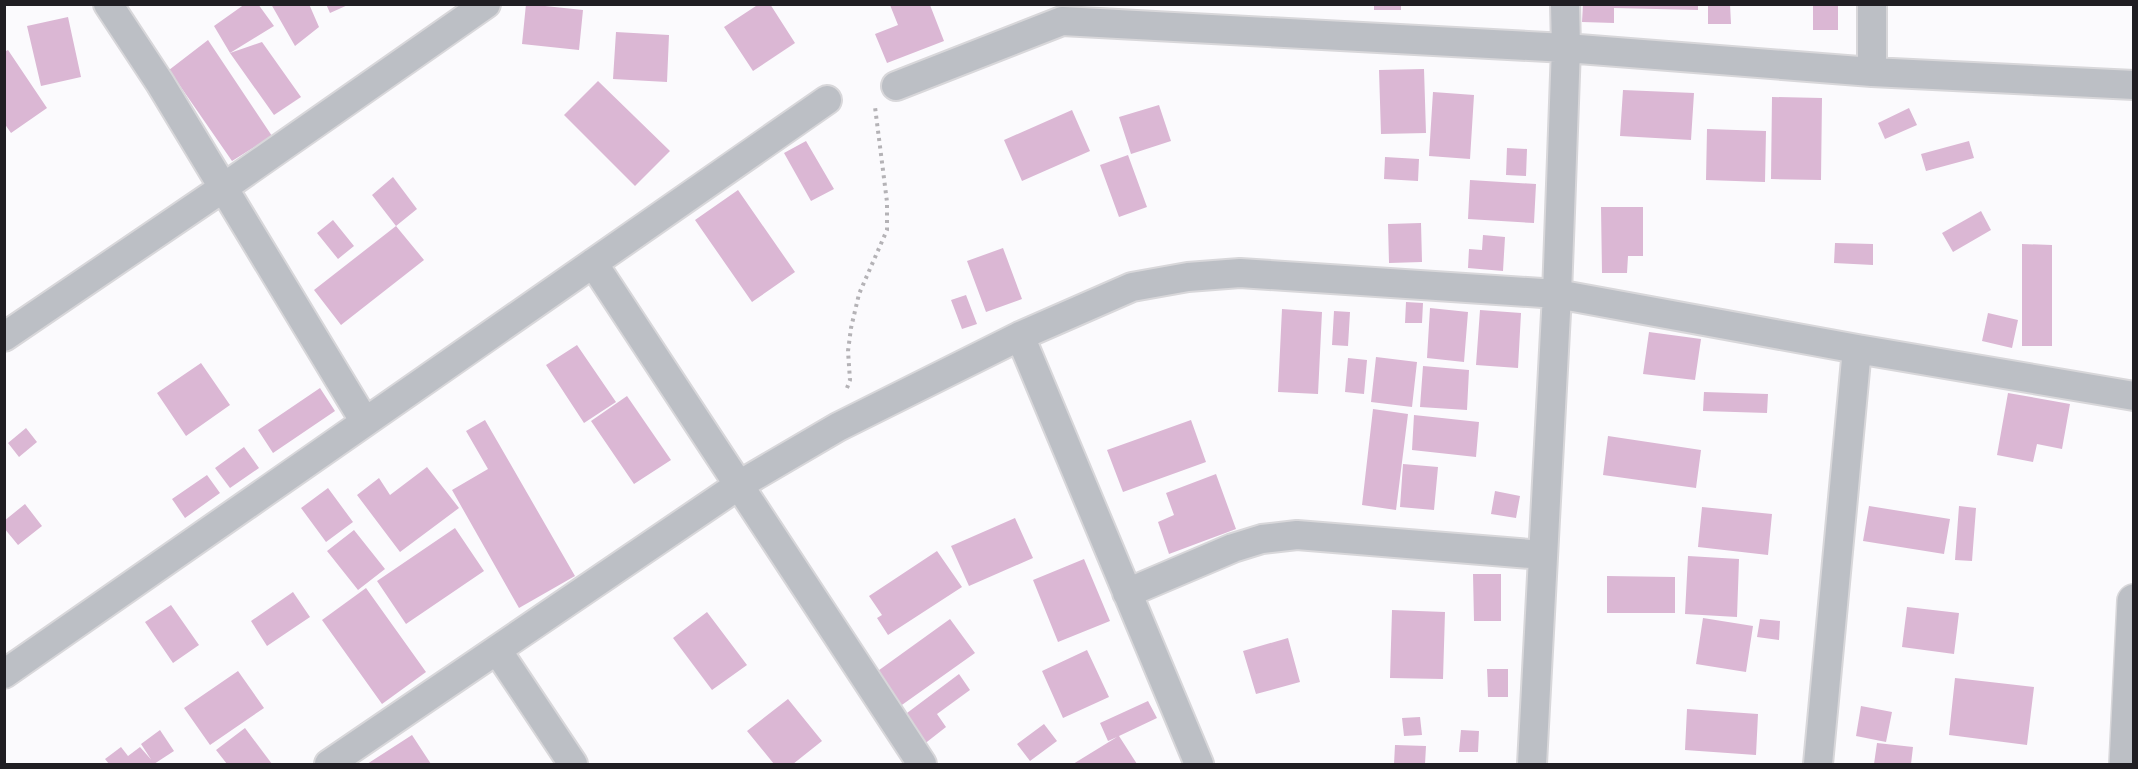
<svg xmlns="http://www.w3.org/2000/svg" width="2138" height="769" font-family="Inter,sans-serif">
  <style>
    .building { fill: #dbb7d4 }
    .lines { fill: none; stroke-linecap: round; stroke-linejoin: round }
    .minor-casing { stroke: #d8d7da; stroke-width: 32 }
    .tertiary-casing { stroke: #d8d7da; stroke-width: 36 }
    .path { stroke: #b4b2b6; stroke-width: 4; stroke-dasharray: 3 4.5; stroke-linecap: butt }
    .minor { stroke: #bcbfc5; stroke-width: 28 }
    .tertiary { stroke: #bcbfc5; stroke-width: 33 }
  </style>
  <rect width="100%" height="100%" fill="#fbfafd"/>
  <path class="building" d="M245,4H258L274,26L230,53L262,42L301,97L274,115L230,53L214,26Z
    M271,4H309L319,27L295,46Z
    M326,4H350L330,13Z
    M526,4L583,10L579,50L522,44Z
    M759,4H770L795,43L753,71L724,27Z
    M1374,4H1401V10H1374Z
    M1583,4H1698V10L1614,8V23L1582,22Z
    M1708,4H1730L1731,24H1708Z
    M1813,4H1838V30H1813Z
    M890,5H930L944,41L887,63L875,34L898,25Z
    M68,17L81,77L41,86L27,26Z
    M616,32L669,35L667,82L613,79Z
    M208,40L272,136L232,161L169,70Z
    M8,50L47,108L11,133L4,123V52Z
    M1424,69L1426,133L1381,134L1379,70Z
    M598,81L670,151L635,186L564,115Z
    M1623,90L1694,93L1691,140L1620,136Z
    M1433,92L1474,95L1470,159L1429,156Z
    M1772,97L1822,98L1821,180L1771,179Z
    M1159,105L1171,141L1131,154L1119,117Z
    M1909,108L1917,125L1885,139L1878,123Z
    M1072,110L1090,151L1022,181L1004,140Z
    M1707,129L1766,131L1765,182L1706,180Z
    M806,141L834,189L811,201L784,153Z
    M1969,141L1974,158L1926,171L1921,154Z
    M1507,148L1527,149L1526,176L1506,175Z
    M1128,155L1147,207L1119,217L1100,165Z
    M1385,157L1419,159L1418,181L1384,179Z
    M393,177L417,209L396,226L372,195Z
    M1470,180L1536,184L1534,223L1468,219Z
    M738,190L795,272L752,302L695,220Z
    M1601,207H1643V256H1628L1627,273H1602Z
    M1981,211L1991,230L1953,252L1942,233Z
    M333,220L354,246L338,259L317,233Z
    M1421,223L1422,262L1389,263L1388,224Z
    M396,226L424,260L341,325L314,290Z
    M1483,235L1505,237L1503,271L1468,268L1469,249L1482,250Z
    M1835,243L1873,244V265L1834,263Z
    M2022,244L2052,245V346H2022Z
    M1003,248L1022,299L986,312L967,261Z
    M966,295L977,324L962,329L951,300Z
    M1406,302L1423,303L1422,323H1405Z
    M1430,308L1468,312L1464,362L1427,358Z
    M1282,309L1322,312L1318,394L1278,392Z
    M1480,310L1521,313L1518,368L1476,365Z
    M1334,311L1350,312L1348,346L1332,345Z
    M1988,313L2018,320L2012,348L1982,341Z
    M1649,332L1701,339L1695,380L1643,374Z
    M577,345L616,402L584,423L546,365Z
    M1376,357L1417,362L1412,407L1371,402Z
    M1348,358L1367,360L1364,394L1345,392Z
    M201,363L230,405L186,436L157,393Z
    M1423,366L1469,370L1467,410L1420,407Z
    M320,388L335,411L273,453L258,430Z
    M1704,392L1768,394L1767,413L1703,411Z
    M2008,393L2070,404L2062,449L2037,444L2033,462L1997,455Z
    M627,396L671,460L634,484L591,421Z
    M1373,409L1408,414L1396,510L1362,505Z
    M1414,415L1479,422L1476,457L1412,450Z
    M485,420L575,576L519,608L452,490L488,469L466,431Z
    M1191,420L1206,462L1123,492L1107,450Z
    M26,428L37,442L19,457L8,443Z
    M1608,436L1701,450L1696,488L1603,475Z
    M244,447L259,468L230,488L215,468Z
    M1403,464L1438,467L1434,510L1400,507Z
    M427,467L459,508L400,552L357,495L379,478L390,495Z
    M1216,474L1236,529L1169,554L1158,522L1174,515L1166,493Z
    M207,475L220,493L185,518L172,499Z
    M328,488L353,522L326,542L301,508Z
    M1495,491L1520,496L1516,518L1491,514Z
    M25,504L42,526L18,545L4,528V521Z
    M1869,506L1950,519L1944,554L1863,541Z
    M1959,506L1976,508L1972,561L1955,560Z
    M1702,507L1772,514L1768,555L1698,547Z
    M1015,518L1033,558L969,586L951,546Z
    M455,528L484,571L406,624L377,581Z
    M354,530L385,569L358,590L327,551Z
    M937,551L962,587L888,635L877,618L882,615L869,596Z
    M1688,556L1739,559L1737,617L1685,614Z
    M1084,559L1110,621L1058,642L1033,580Z
    M1473,574H1501V621H1474Z
    M1607,576L1675,577V613H1607Z
    M366,588L426,672L382,704L322,620Z
    M293,592L310,617L267,646L251,621Z
    M171,605L199,645L173,663L145,622Z
    M1907,607L1959,613L1954,654L1902,647Z
    M1392,610L1445,612L1443,679L1390,678Z
    M707,612L747,665L712,690L673,638Z
    M1703,618L1753,626L1746,672L1696,664Z
    M950,619L975,653L899,707L875,673Z
    M1760,619L1780,621L1779,640L1757,637Z
    M1288,638L1300,682L1256,694L1243,651Z
    M1087,650L1109,697L1063,718L1042,671Z
    M1487,669H1508V697H1488Z
    M238,671L264,708L210,745L184,708Z
    M959,674L970,690L937,714L946,727L923,745L903,716Z
    M1955,678L2034,687L2027,745L1949,735Z
    M788,699L822,741L793,764H774L747,731Z
    M1148,701L1157,718L1119,736L1137,764H1073L1117,737L1108,741L1100,723Z
    M1861,706L1892,712L1886,742L1856,736Z
    M1687,709L1758,714L1756,755L1685,750Z
    M1420,717L1422,735L1404,736L1402,718Z
    M1044,724L1057,741L1030,761L1017,744Z
    M245,728L272,764H227L216,750Z
    M160,730L174,751L154,764L141,744Z
    M1461,730L1479,731L1478,752H1459Z
    M412,735L431,764H367Z
    M1877,743L1913,747L1911,764H1874Z
    M1395,745L1426,746L1425,764H1394Z
    M121,747L128,756L140,747L155,764H109L105,759Z"/>
  <g class="lines">
    <defs>
      <path id="minor" d="M108,4L160,83L365,422
        M1872,4V72
        M896,86L1062,21L1566,48L1872,72L2134,85
        M593,263L922,764
        M1020,336L1199,764
        M4,337L223,188L486,4
        M1127,593L1233,548L1262,539L1297,535L1543,555
        M497,650L573,764
        M4,674L827,100
        M329,764L739,485L838,427L1020,336L1132,287L1188,277L1240,273L1557,294L1857,349L2134,396
        M1532,764L1557,294L1566,48L1565,4
        M1818,764L1857,349"/>
      <path id="tertiary" d="M2126,764L2134,601"/>
    </defs>
    <use href="#minor" class="minor-casing"/>
    <use href="#tertiary" class="tertiary-casing"/>
    <path class="path" d="M847,388L850,380L848,351L851,328L859,294L887,230V202L875,107"/>
    <use href="#minor" class="minor"/>
    <use href="#tertiary" class="tertiary"/>
  </g>
  <rect width="2138" height="769" fill="none" stroke="#201e23" stroke-width="12"/>
</svg>
